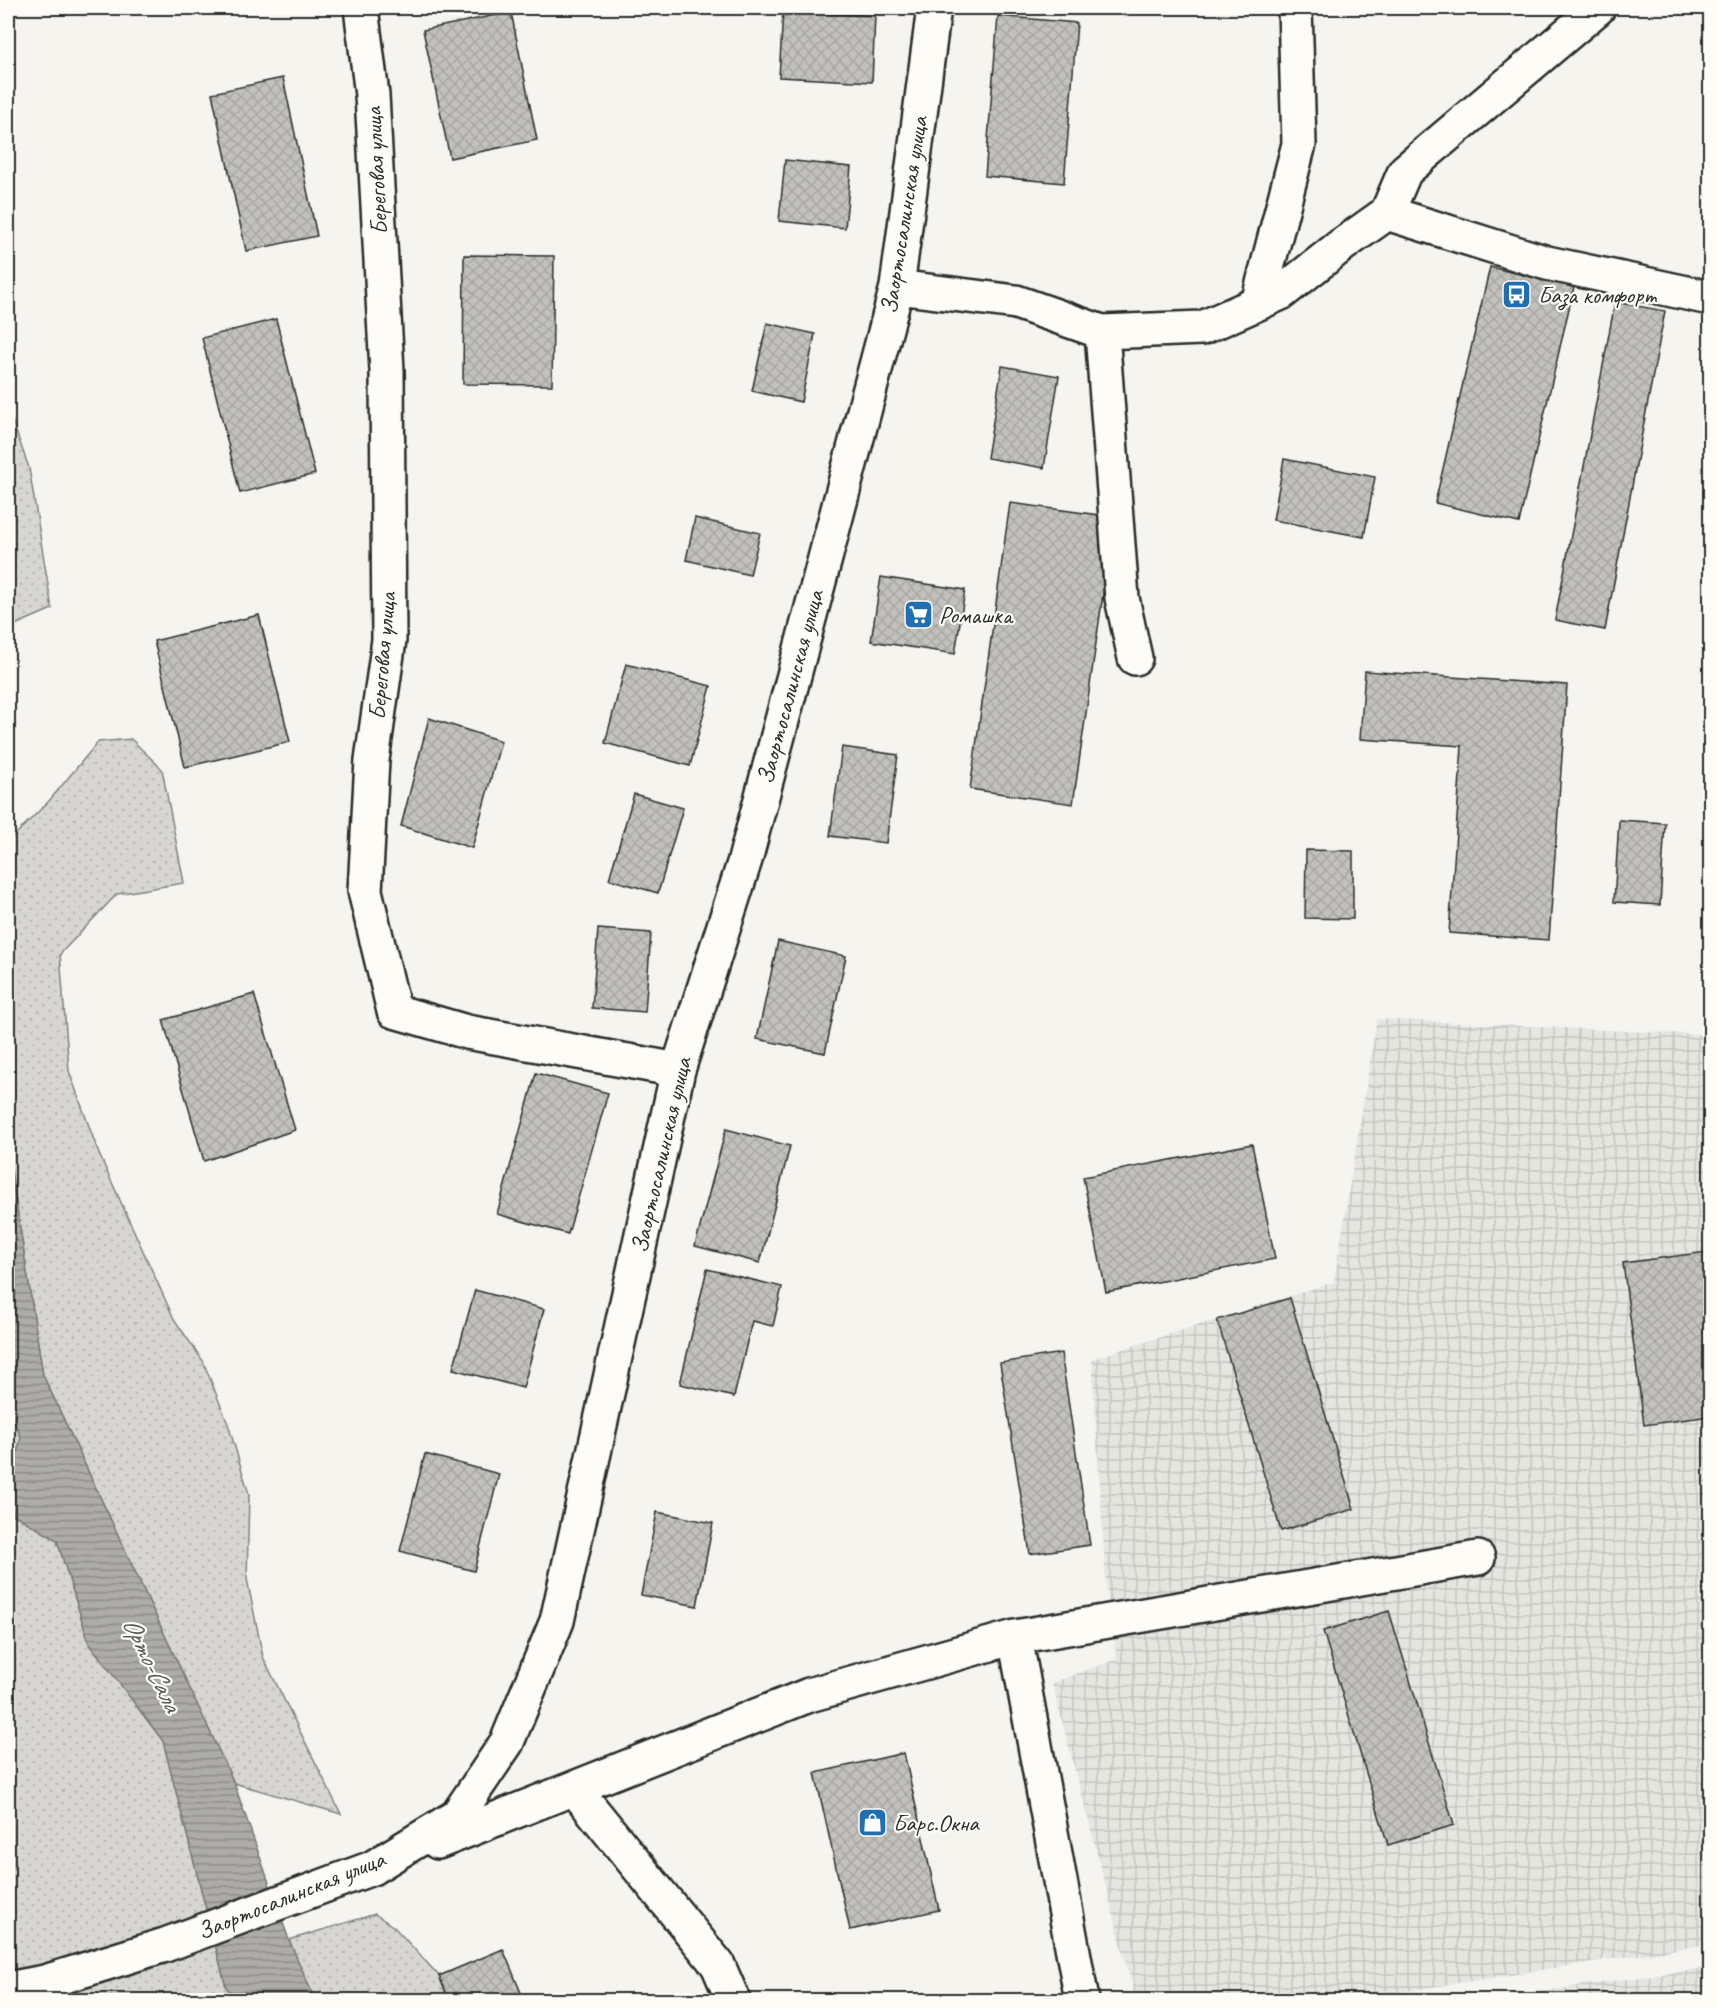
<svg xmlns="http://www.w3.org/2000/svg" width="1718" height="2008" font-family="Caveat,sans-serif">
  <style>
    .industrial { fill: url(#industrial-grid) }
    .grass { fill: url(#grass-dots); stroke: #81807e; stroke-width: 1.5 }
    .water { fill: url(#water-rules); stroke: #797877; stroke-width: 1.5 }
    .building { fill: url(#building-cross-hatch); stroke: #2b2b2b; stroke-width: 1.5 }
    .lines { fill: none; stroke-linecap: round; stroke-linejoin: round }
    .minor-casing { stroke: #2b2b2b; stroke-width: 38 }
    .minor { stroke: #fdfcf7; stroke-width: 33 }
    .labels { text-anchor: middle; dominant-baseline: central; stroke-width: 4.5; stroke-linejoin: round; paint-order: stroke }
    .street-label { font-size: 24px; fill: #2b2b2b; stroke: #fdfcf7 }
    .poi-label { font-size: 24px; fill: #2b2b2b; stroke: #fdfcf7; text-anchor: start }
    .water-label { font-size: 26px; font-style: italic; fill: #585857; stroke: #fdfcf7 }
  </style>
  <defs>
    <pattern id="industrial-grid" width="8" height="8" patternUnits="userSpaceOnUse" patternTransform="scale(1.5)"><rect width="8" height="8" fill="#e6e5e0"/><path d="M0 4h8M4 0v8" fill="none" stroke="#c5c5c0"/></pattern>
    <pattern id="grass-dots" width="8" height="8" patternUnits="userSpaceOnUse" patternTransform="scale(1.5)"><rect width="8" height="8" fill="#d7d6d2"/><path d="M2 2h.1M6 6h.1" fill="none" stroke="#b9b8b4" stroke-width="1.8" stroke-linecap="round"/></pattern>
    <pattern id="water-rules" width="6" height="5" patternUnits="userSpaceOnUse" patternTransform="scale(1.5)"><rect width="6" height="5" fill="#adaca9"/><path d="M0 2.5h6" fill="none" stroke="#8d8c8a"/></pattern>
    <pattern id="building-cross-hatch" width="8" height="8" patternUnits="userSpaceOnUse" patternTransform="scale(1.5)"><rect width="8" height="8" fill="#c2c1be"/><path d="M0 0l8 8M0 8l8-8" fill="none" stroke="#a7a6a3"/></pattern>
  </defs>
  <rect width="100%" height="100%" fill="#f5f4ef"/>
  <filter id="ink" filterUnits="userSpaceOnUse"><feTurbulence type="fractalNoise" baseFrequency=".0167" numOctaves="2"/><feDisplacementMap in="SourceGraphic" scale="12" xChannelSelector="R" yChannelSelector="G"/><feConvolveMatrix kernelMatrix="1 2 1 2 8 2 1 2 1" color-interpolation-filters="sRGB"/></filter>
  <g filter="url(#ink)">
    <path class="industrial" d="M1377,1019L1710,1035V1944L1348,2000H1136L1052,1683L1117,1659L1106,1585L1092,1359L1334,1282Z
      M1710,1967V2000H1482Z"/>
    <path class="grass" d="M8,409L29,468L52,609L8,628Z
      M131,739L162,769L184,883L117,894L60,954L69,1071L99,1154L174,1319L203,1361L228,1424L249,1494L247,1579L263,1657L341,1814L234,1783L43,1375L8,1151V842L49,801L98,742Z
      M8,1404L21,1438L8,1490Z
      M8,1511L57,1540L89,1643L163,1741L226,1987L237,2000H8Z
      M375,1914L394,1927L439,1976L449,2000H315L289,1940Z"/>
    <path class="water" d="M8,1151L43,1375L234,1783L289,1940L315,2000H237L226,1987L163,1741L89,1643L57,1540L8,1511V1490L21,1438L8,1404Z"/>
    <path class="building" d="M783,11L875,16L872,82L779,77Z
      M511,12L537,140L450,158L423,30Z
      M998,16L1077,23L1064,183L985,176Z
      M283,78L317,236L246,251L212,93Z
      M785,160L851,167L845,228L779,221Z
      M464,255L554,256L552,385L463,384Z
      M1490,267L1574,287L1519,523L1435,503Z
      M1615,302L1665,311L1605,630L1555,620Z
      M276,319L315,474L240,493L202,338Z
      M767,323L815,334L801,402L752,391Z
      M1002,366L1059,376L1044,468L987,458Z
      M1284,459L1375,477L1364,537L1273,520Z
      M1010,503L1114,517L1073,804L970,789Z
      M695,518L760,533L750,575L686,560Z
      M881,577L965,590L955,654L871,641Z
      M259,615L290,742L185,767L154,641Z
      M626,664L711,686L690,766L605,743Z
      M1365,671L1567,685L1549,940L1449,933L1462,746L1360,739Z
      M429,718L501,741L472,848L401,826Z
      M842,747L898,755L886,843L830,836Z
      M634,794L683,808L658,893L609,879Z
      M1619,820L1665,823L1660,905L1614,902Z
      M1306,850L1353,851V919L1305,918Z
      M598,929L651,933L645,1012L592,1008Z
      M778,941L846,956L825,1053L757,1039Z
      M254,994L295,1130L204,1161L163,1020Z
      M536,1073L608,1093L568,1234L497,1214Z
      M726,1129L790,1146L760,1263L695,1246Z
      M1252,1144L1275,1259L1106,1292L1083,1177Z
      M1707,1252L1710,1279V1416L1644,1425L1623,1263Z
      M707,1269L782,1287L773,1326L752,1321L734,1397L680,1384Z
      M475,1290L544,1309L523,1388L453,1369Z
      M1290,1298L1354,1509L1281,1531L1217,1320Z
      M1061,1353L1090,1545L1030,1554L1000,1363Z
      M425,1454L499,1474L474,1571L400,1551Z
      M657,1512L713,1523L697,1606L641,1595Z
      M1389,1611L1454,1825L1388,1845L1323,1631Z
      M904,1753L939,1910L850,1930L815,1773Z
      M503,1949L524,2000H449L439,1976Z"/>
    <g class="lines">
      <defs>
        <path id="minor" d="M361,8L372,95L387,371L389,640L372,760L365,891L394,1011L467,1032L678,1070
          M1387,213L1405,171L1598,8
          M897,287L1016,302L1102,332L1122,598L1135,658
          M1258,303L1299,144L1295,8
          M1102,332L1202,328L1281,293L1342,245L1387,213L1547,263L1710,298
          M1015,1637L1082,2000
          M574,1788L718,1965L733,2000
          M438,1842L809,1695L1015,1637L1478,1558
          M8,1989L45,1982L165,1945L372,1868L457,1816L507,1742L557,1621L678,1070L745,860L897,287L934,8"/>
      </defs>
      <use href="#minor" class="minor-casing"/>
      <use href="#minor" class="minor"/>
    </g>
  </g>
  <defs>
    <symbol id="bus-square" viewBox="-11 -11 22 22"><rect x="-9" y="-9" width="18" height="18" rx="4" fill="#1f6fb2" stroke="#fdfcf7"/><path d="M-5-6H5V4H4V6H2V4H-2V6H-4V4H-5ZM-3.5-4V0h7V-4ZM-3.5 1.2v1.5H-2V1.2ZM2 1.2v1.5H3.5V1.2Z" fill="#fff"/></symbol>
    <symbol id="supermarket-square" viewBox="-11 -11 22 22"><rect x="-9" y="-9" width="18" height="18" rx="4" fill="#1f6fb2" stroke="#fdfcf7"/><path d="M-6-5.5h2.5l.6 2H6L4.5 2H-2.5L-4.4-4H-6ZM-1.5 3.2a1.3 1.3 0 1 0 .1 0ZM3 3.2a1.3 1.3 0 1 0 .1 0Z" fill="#fff"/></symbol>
    <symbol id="shop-square" viewBox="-11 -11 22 22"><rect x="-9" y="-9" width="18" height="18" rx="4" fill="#1f6fb2" stroke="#fdfcf7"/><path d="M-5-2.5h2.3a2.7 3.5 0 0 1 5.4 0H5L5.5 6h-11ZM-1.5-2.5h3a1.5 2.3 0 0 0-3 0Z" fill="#fff"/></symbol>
  </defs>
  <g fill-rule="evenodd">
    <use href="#bus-square" x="1500" y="278" width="33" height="33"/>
    <use href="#supermarket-square" x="902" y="598" width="33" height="33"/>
    <use href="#shop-square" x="856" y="1806" width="33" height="33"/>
  </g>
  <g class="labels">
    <g class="street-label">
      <text transform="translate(376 171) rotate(-93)">Береговая улица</text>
      <text transform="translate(904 215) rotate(-81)">Заортосалинская улица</text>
      <text transform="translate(382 656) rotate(-85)">Береговая улица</text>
      <text transform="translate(790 687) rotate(-75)">Заортосалинская улица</text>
      <text transform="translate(661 1155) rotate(-77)">Заортосалинская улица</text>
      <text transform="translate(291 1895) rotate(-22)">Заортосалинская улица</text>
    </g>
    <g class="poi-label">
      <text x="1538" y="295">База комфорт</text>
      <text x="939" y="615">Ромашка</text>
      <text x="893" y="1823">Барс.Окна</text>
    </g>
    <g class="water-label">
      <text transform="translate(152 1664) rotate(64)">Орто-Сала</text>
    </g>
  </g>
  <rect width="1718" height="2008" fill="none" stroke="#fdfcf7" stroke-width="30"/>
  <rect x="15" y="15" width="1688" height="1978" fill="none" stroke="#2b2b2b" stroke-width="2" filter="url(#ink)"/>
</svg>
